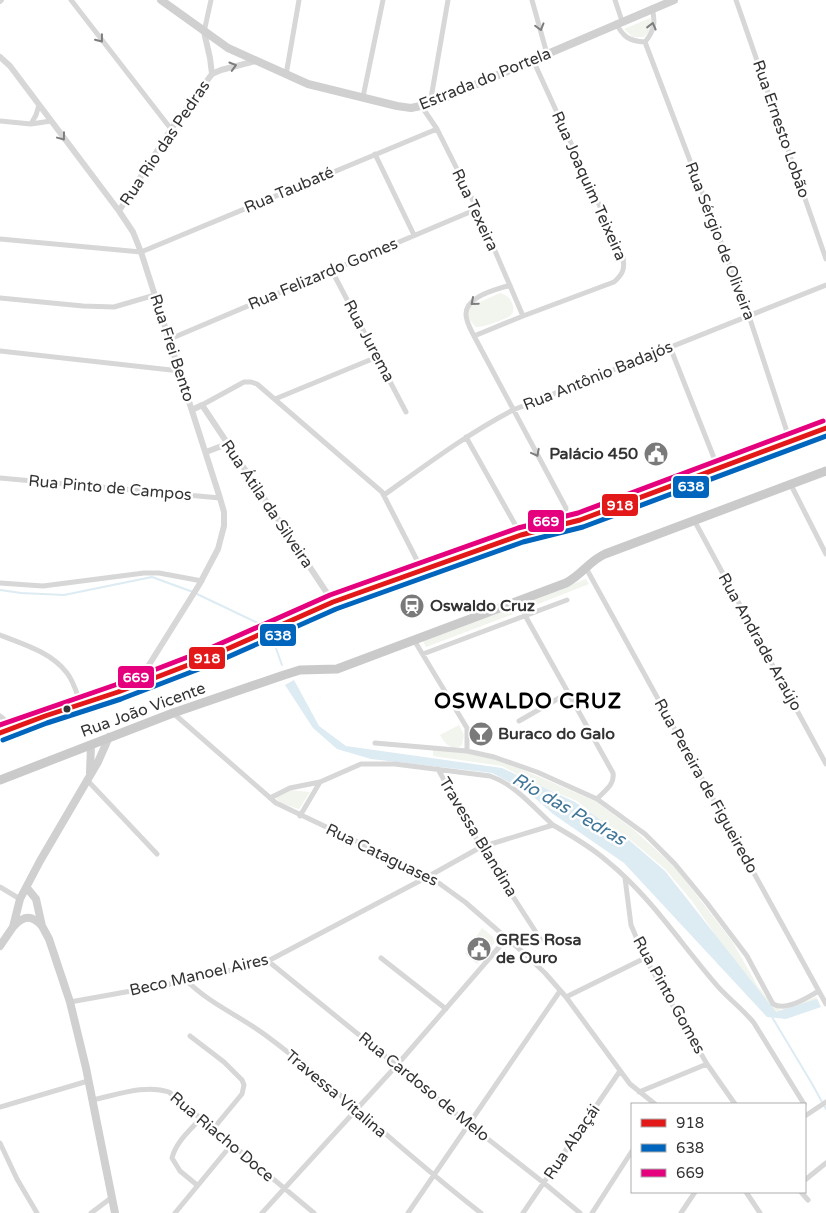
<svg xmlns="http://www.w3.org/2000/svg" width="826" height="1213" font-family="'Varela Round',sans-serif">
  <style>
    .green { fill: #f1f5ed }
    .water { fill: #ddebf3 }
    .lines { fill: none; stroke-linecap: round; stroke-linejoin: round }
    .stream { stroke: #ddebf3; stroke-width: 2 }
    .minor { stroke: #d7d7d7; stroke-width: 5 }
    .tertiary { stroke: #d7d7d7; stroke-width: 6 }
    .secondary { stroke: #d0d0d0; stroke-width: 8 }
    .primary { stroke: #cacaca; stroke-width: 9 }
    .bus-1-casing { stroke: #fff; stroke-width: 9 }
    .bus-2-casing { stroke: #fff; stroke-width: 9 }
    .bus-3-casing { stroke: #fff; stroke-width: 9 }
    .bus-1 { stroke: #e31919; stroke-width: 5 }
    .bus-2 { stroke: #0065bd; stroke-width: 5 }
    .bus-3 { stroke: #e5007d; stroke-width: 5 }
    .oneway { stroke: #7d7d7d }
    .bus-dot { fill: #333; stroke: #fff; stroke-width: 2 }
    .labels { text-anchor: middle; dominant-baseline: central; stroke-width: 5; stroke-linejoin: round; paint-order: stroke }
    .street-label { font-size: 16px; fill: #333; stroke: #fff }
    .poi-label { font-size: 16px; font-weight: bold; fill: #333; stroke: #fff; text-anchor: start }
    .water-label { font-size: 18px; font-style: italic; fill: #3f7597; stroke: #fff }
    .district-label { font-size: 21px; font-weight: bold; letter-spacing: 1px; fill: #000; stroke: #fff }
    .line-badge { stroke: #fff; stroke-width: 2 }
    .badge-label { font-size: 14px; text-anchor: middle; font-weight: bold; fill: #fff }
  </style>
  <rect width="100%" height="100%" fill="#fff"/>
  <path class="green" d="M650,18C654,26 650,31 644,37H633L624,29Z
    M500,293C506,295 510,297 512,303C514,307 514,312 511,315C505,320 484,327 476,327C469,321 466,314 471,306Z
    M586,579L589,584L528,608L526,602Z
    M513,607L516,613L426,647L423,641Z
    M459,725L464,735L462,745C452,752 445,744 440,735Z
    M433,746L502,761L595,801L634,830L674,866L732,941L757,985L772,1005L781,1010L816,997L819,1002L806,1010L771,1013L737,976L716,936L692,901L665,869L627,837L598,819L577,801L538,785L502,766L433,756Z
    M288,790L310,792L299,809L280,803L276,798Z
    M482,928L492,936L495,942L477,964L465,954Z"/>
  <path class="water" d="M294,680L319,726L346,746L502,768L575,802L629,840L665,871L776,1012L817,999L821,1007L786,1019L767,1017L624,863L553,814L528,792L492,773L371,759L337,749L313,728L285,685Z"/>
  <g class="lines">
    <path class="stream" d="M0,590L21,593L64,595L152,577L193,592
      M197,594L258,623
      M273,640L282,665
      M772,1017L811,1082L826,1109"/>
    <path class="minor" d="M71,0L171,129
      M532,0L547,54
      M615,0L622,21
      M736,0L826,259
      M616,23C623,37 629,41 645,42
      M204,32L211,0
      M645,42L749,316L790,441
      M645,42C654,31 656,23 652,8
      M286,75L299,0
      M363,97L383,0
      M430,104L448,0
      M422,107L437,129L477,209L523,316
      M0,121L31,124L51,121
      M31,124L36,115L39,105
      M375,154L414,235
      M0,239L141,252L437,129
      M332,271L406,412
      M510,285C496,290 466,296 466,314C466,322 471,330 474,336L566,508C565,518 555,521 548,527
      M0,298L83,306L114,307L155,295
      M474,336L523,316L614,282C623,274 625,269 623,257L533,60
      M170,339L477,209
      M670,347L718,468
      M0,351L180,371
      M275,399L377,357
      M202,405L244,382H251L257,384L382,492L422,570
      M466,437L521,535
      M0,478L220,498
      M791,485L826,554
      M384,495C426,465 467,434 513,410L826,285
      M694,520L826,764
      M586,568L826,1004
      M0,583L43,586L144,573H159L202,581
      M517,601L613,773C615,785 604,791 597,799
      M0,635C23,644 51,652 67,673C74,682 77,694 81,705
      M414,640L467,728V751
      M423,654L567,600
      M173,713L276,803L429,876L465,902L525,954L545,973L566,997L630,1084L655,1104
      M0,716L14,728
      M519,721L568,693
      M375,743L467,751L494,757L537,772L597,799L645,834L675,864L707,903L747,956L773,1004C787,1012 807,997 819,991
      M438,769L481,847L541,940
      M87,780L157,854
      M270,798L290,788L320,782
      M300,816L320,782L361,764H395L490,776C516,785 533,807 553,825
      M625,878L631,925L645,958L707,1064L735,1104
      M0,887L20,899
      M381,958L446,1009
      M268,961L470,1125L544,1183L580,1213
      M187,981C210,1004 242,1017 268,1037C342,1092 408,1157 481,1213
      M566,997L645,958
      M70,1002L187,981L268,961L429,876L481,847L553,825C572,836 591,847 607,861C649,895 679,941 714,982C726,997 742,1008 754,1023L804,1104
      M190,1036L224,1062L242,1080L244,1085L242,1094L213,1129
      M639,1092L707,1064
      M92,1100C117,1095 145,1084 169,1092L314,1213
      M0,1107L88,1081
      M805,1116L826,1102
      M0,1143L17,1179L37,1213
      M805,1180L826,1163
      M197,1185L180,1171L172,1158C176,1142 190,1130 201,1118
      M746,1192L760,1213
      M801,1192L808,1200
      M91,1213L111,1198
      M175,1213L232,1144
      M262,1213L397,1065L507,938
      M408,1213L560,991
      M523,1213L620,1071
      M592,1213L632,1151
      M681,1213L695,1192"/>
    <path class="tertiary" d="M0,1L1,0
      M204,32L210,58L212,74
      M0,57L10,66L119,211L133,232L141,252L220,498L224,512V526L218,549L199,585L142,676
      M119,211L171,129L212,74L221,70L256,61
      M192,410L202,405L333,602
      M206,452L227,444"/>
    <path class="secondary" d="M161,0L228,48L308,84L397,106L411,108L430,104L674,0
      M152,669L164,674
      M132,686L142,674
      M0,733L45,716L118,692L209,657L333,602L521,535L580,520L826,428
      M90,773L91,745
      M27,888L36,899L42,926L49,939L70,1002L86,1068L115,1213
      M14,926C24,915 32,915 42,926
      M0,946L13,927L20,899L40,861L98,762L109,737"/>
    <path class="primary" d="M0,780L173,713L284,675L300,670L337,669L566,583C583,574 589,561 605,554L826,471"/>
    <defs>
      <path id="bus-1" d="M0,733L45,716L118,692L209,657L333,602L521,535L580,520L826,428"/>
      <path id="bus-2" d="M3,740L47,723L121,699L212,664L336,609L523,542L583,527L826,436"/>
      <path id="bus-3" d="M0,725L115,685L206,650L330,595L518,528L578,513L823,421"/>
    </defs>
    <use href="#bus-1" class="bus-1-casing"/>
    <use href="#bus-2" class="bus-2-casing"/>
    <use href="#bus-3" class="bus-3-casing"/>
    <use href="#bus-1" class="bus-1"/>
    <use href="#bus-2" class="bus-2"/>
    <use href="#bus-3" class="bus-3"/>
  </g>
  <defs><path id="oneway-chevron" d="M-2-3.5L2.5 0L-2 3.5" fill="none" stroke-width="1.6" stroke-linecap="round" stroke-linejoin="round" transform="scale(1.25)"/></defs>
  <g class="oneway">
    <use href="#oneway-chevron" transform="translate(652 26) rotate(-76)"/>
    <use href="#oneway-chevron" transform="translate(540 27) rotate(74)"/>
    <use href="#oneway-chevron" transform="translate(100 39) rotate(52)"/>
    <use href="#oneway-chevron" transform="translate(233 66) rotate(-16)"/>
    <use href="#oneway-chevron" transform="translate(62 137) rotate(53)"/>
    <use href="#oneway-chevron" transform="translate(474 302) rotate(139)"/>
    <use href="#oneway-chevron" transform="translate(536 453) rotate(62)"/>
  </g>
  <defs>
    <symbol id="civic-disc" viewBox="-11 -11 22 22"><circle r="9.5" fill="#7a7a7a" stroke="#fff"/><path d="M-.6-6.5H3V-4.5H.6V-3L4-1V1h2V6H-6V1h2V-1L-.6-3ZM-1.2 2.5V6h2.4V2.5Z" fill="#fff"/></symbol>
    <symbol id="station-disc" viewBox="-11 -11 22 22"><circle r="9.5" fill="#7a7a7a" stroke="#fff"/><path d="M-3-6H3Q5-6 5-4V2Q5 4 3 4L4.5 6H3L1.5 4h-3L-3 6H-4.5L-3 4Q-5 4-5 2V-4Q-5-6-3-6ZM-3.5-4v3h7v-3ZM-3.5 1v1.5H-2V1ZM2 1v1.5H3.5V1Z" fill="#fff"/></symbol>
    <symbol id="bar-disc" viewBox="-11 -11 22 22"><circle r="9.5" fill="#7a7a7a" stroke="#fff"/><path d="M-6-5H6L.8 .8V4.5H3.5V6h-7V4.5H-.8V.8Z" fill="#fff"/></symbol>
  </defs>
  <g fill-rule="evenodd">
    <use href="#civic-disc" x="642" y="440" width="28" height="28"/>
    <use href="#station-disc" x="398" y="592" width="28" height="28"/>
    <use href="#bar-disc" x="467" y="720" width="28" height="28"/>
    <use href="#civic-disc" x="465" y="935" width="28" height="28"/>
  </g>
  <circle class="bus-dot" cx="67" cy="709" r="4.5"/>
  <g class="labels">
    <g class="street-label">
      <text transform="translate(485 79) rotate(-22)">Estrada do Portela</text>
      <text transform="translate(781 129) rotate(71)">Rua Ernesto Lobão</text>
      <text transform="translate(165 143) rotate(-56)">Rua Rio das Pedras</text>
      <text transform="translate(589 186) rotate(66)">Rua Joaquim Teixeira</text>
      <text transform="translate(289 190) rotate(-23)">Rua Taubaté</text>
      <text transform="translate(475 210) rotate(65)">Rua Texeira</text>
      <text transform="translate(720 241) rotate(69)">Rua Sérgio de Oliveira</text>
      <text transform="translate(323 274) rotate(-23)">Rua Felizardo Gomes</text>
      <text transform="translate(369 341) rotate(62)">Rua Jurema</text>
      <text transform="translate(172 348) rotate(72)">Rua Frei Bento</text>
      <text transform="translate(598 376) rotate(-22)">Rua Antônio Badajós</text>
      <text transform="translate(110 488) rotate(5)">Rua Pinto de Campos</text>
      <text transform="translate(267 504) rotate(56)">Rua Átila da Silveira</text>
      <text transform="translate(760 642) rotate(61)">Rua Andrade Araújo</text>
      <text transform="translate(143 710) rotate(-20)">Rua João Vicente</text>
      <text transform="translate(706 786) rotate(61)">Rua Pereira de Figueiredo</text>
      <text transform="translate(478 837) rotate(59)">Travessa Blandina</text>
      <text transform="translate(382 855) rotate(26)">Rua Cataguases</text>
      <text transform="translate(199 975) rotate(-13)">Beco Manoel Aires</text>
      <text transform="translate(669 995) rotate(61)">Rua Pinto Gomes</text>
      <text transform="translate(424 1087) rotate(39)">Rua Cardoso de Melo</text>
      <text transform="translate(336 1094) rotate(40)">Travessa Vitalina</text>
      <text transform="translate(222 1137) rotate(40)">Rua Riacho Doce</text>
      <text transform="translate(572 1142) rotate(-56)">Rua Abaçái</text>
    </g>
    <g class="poi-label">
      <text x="638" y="454" text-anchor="end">Palácio 450</text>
      <text x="430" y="606">Oswaldo Cruz</text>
      <text x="498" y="734">Buraco do Galo</text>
      <text x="496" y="940">GRES Rosa<tspan x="496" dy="18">de Ouro</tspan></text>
    </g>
    <g class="water-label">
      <text transform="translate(569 809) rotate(30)">Rio das Pedras</text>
    </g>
    <g class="district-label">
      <text x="528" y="701">OSWALDO CRUZ</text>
    </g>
  </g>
  <g class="line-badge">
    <rect x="672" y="475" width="38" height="24" rx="5" fill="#0065bd"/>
    <rect x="601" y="493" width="38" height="24" rx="5" fill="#e31919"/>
    <rect x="527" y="509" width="38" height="24" rx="5" fill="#e5007d"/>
    <rect x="259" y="623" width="38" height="24" rx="5" fill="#0065bd"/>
    <rect x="188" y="646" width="38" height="24" rx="5" fill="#e31919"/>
    <rect x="117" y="665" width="38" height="24" rx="5" fill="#e5007d"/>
  </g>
  <g class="badge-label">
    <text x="691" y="491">638</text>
    <text x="620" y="510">918</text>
    <text x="546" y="526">669</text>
    <text x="278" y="640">638</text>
    <text x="207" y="663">918</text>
    <text x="136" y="682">669</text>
  </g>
  <rect x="631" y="1103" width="175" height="90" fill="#ffffff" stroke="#adadad"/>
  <rect x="641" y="1119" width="25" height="8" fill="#e31919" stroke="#adadad"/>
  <text x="676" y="1128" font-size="15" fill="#333333">918</text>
  <rect x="641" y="1144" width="25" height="8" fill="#0065bd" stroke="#adadad"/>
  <text x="676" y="1153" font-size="15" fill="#333333">638</text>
  <rect x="641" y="1169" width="25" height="8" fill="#e5007d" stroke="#adadad"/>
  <text x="676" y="1178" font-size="15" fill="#333333">669</text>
</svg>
